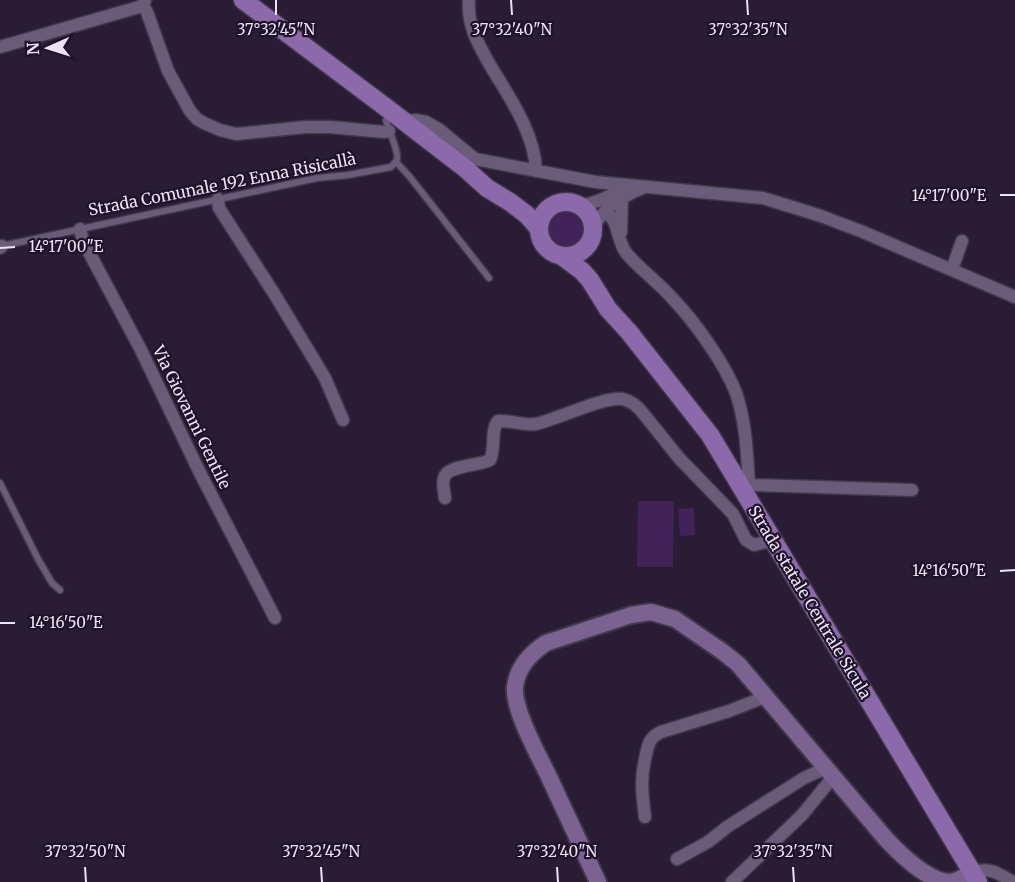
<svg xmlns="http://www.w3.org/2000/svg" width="1015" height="882" font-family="Merriweather,serif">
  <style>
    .green { fill: #412359 }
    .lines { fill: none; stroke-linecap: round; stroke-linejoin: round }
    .lane-casing { stroke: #41374b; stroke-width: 9 }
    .street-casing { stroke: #41374b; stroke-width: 15 }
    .secondary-casing { stroke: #41374b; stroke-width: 20 }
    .primary-casing { stroke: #41374b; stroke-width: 21 }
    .lane { stroke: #6a5b78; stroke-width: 6 }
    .street { stroke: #6a5b78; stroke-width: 12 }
    .secondary { stroke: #7b6291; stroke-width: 16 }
    .primary { stroke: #8c69aa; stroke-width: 18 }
    .ticks { fill: none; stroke: #ebe3f4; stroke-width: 2 }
    .labels { text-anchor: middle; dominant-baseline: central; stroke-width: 4.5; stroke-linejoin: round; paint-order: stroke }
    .street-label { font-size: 16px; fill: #ebe3f4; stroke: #1f122a }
    .ticks-label { font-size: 15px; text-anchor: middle; fill: #ebe3f4; stroke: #1f122a; stroke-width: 4.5; stroke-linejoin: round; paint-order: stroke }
  </style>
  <rect width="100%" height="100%" fill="#291c34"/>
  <path class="green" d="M543 229a23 23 0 1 1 46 0a23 23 0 1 1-46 0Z
    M638,501H674L673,567H637Z
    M694,508L695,535L680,536L678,509Z"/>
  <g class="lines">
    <defs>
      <path id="lane" d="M396,162L410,177L489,278
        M2,246L317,178L348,175L391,167C394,163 396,163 397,159C399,152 388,129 386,120L390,115
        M0,483L38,559L52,583L60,590"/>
      <path id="street" d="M469,0C467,25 478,44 490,65C509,97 535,133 536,171
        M143,5L147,12L168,71L190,111L197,119L204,123L220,130L236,134L305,127H330L384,132L389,131
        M0,47L139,7L143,5L145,0
        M405,122L415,120L426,122L440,130L475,159L596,182L763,198L821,216L863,232L1015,297
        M218,199L219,208L275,295L325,378L343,420
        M579,205C597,204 612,195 627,185
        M605,211C620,221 616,241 627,254C641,270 659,283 673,299C695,322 725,364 736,393C746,422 747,454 749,484L741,489
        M594,228C602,207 625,195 645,187
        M80,229L83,241L141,350L199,471L275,618
        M621,232L622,199
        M0,248L2,246
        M952,269L962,241
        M749,484L754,485L912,490
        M445,498C444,492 442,483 444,478C447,465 479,466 490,460C496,448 490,431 498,421C511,420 524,426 536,424C558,419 604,396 623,399C631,401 637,406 642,412L679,458L733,514L746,540L754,545L773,540
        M645,817C642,793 640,779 646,755C648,744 650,737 661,732L729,711L765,697
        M677,859L708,842L727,827L804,778L826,768
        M972,872C992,867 997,873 1013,882
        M732,882L802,815L833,777"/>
      <path id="secondary" d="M598,882C582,847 565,812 549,777C539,756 513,710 515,687C517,668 531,653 546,643L631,615L651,612L675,619L723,652L738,664L886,839C900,854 929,882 950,882C959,881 965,876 972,872"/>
      <path id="primary" d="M243,0L392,112L466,169L487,188L510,202L527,215L539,229
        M539 229a27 27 0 1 1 54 0a27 27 0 1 1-54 0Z
        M563,257L582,271L590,280L608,309L629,332L710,435L978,882"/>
    </defs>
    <use href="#lane" class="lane-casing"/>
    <use href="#street" class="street-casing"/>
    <use href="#secondary" class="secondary-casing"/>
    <use href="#primary" class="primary-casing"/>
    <use href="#lane" class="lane"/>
    <use href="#street" class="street"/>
    <use href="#secondary" class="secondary"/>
    <use href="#primary" class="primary"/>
  </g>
  <path class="ticks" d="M276,0V15M511,0L512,15M747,0L748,15M1000,195H1015M0,248L15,247M1000,571L1015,570M0,623H15M85,867L86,882M321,867L322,882M557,867L558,882M793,867L794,882"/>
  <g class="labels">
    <g class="street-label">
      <text transform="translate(222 184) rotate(-11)">Strada Comunale 192 Enna Risicallà</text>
      <text transform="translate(192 417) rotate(64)">Via Giovanni Gentile</text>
      <text transform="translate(810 602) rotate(59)">Strada statale Centrale Sicula</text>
    </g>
  </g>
  <g class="ticks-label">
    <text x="276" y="35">37°32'45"N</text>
    <text x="512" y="35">37°32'40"N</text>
    <text x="748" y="35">37°32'35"N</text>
    <text x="949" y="201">14°17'00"E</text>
    <text x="66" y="252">14°17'00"E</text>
    <text x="949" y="576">14°16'50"E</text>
    <text x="66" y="628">14°16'50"E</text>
    <text x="85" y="857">37°32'50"N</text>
    <text x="321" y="857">37°32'45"N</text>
    <text x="557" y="857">37°32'40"N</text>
    <text x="793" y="857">37°32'35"N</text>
  </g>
  <g transform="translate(48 48) rotate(267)" stroke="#1f122a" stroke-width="4.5" paint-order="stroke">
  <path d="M0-4.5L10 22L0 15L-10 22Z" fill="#ebe3f4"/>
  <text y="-9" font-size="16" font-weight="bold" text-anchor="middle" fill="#ebe3f4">N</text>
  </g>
</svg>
